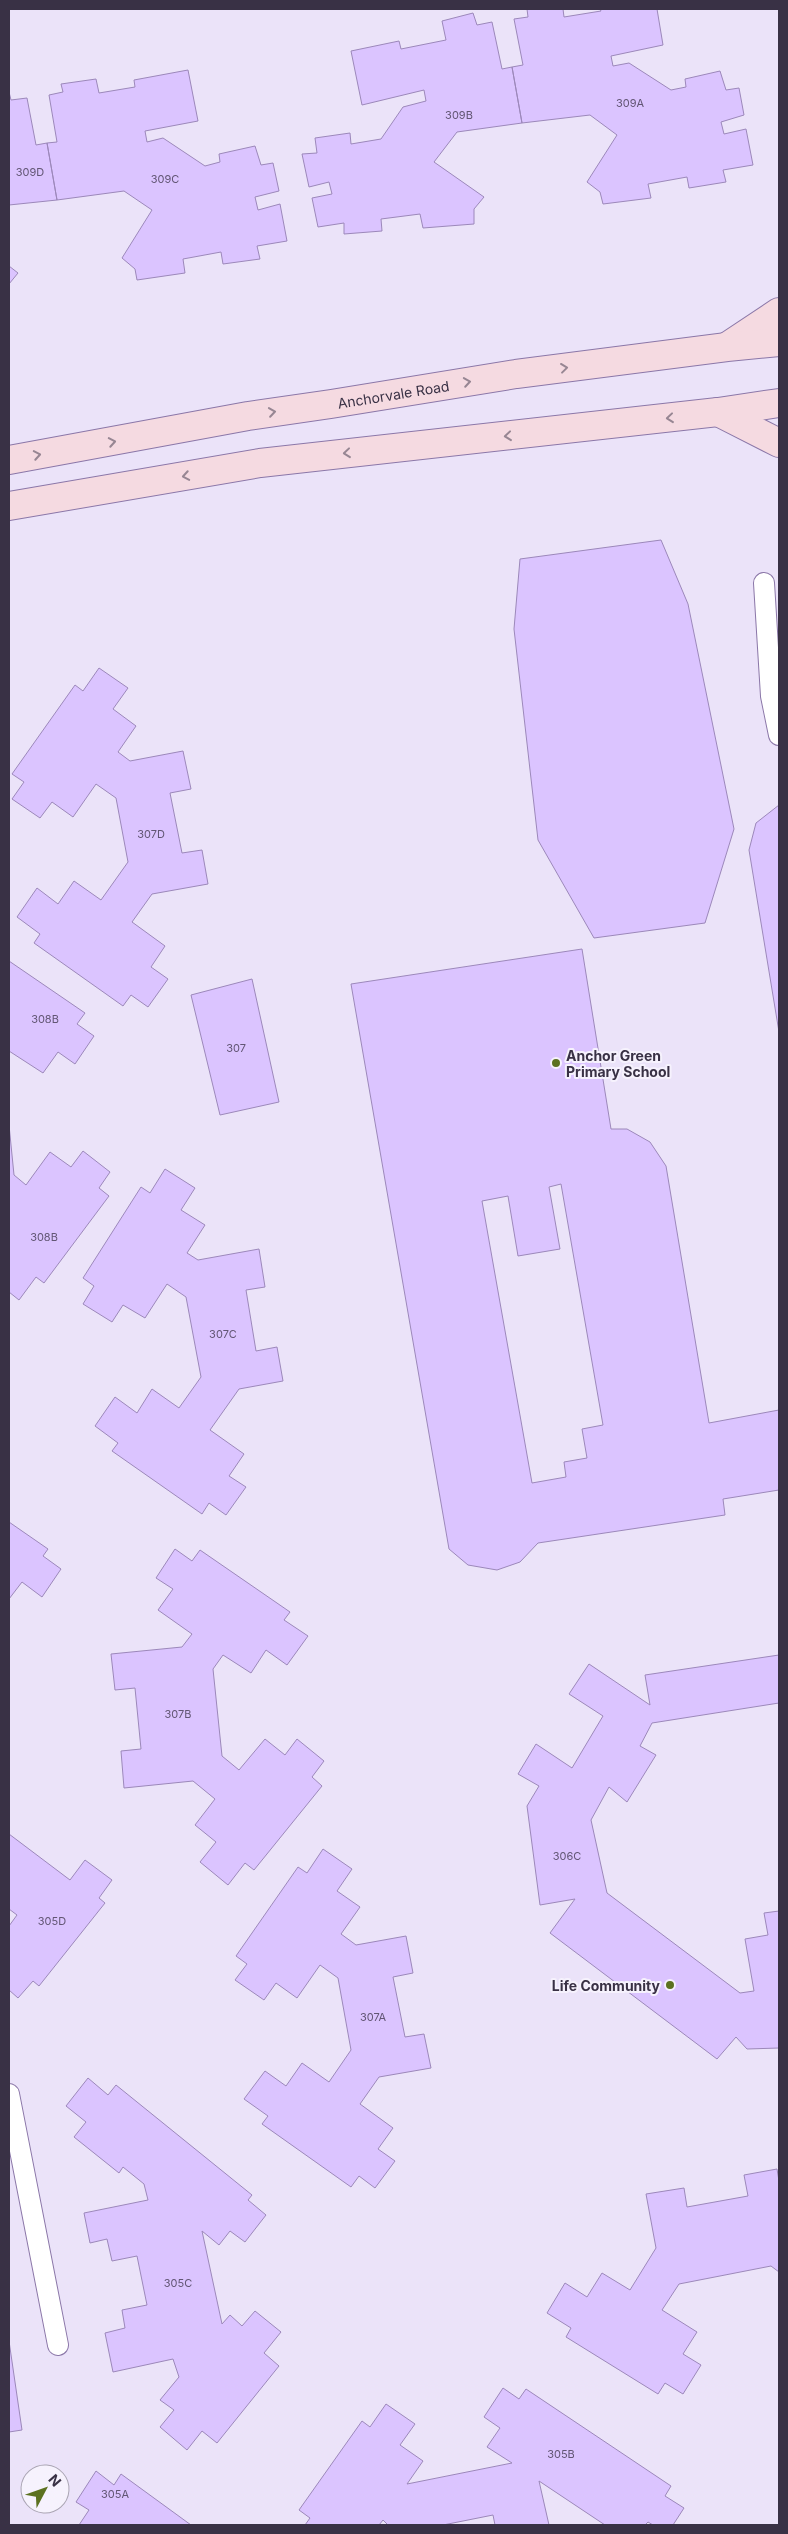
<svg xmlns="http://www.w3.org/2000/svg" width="788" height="2534" font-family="Inter,sans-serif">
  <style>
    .building { fill: #dbc4ff; stroke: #9c88ba; fill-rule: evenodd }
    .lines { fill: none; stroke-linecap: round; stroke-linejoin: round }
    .lane-casing { stroke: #8b77a8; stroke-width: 22 }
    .secondary-casing { stroke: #8b77a8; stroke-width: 30 }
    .lane { stroke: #fff; stroke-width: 20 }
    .secondary { stroke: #f5dae1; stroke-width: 28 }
    .oneway { stroke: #978693 }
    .poi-dot { fill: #5c7120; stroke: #f6f2fd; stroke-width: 2 }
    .labels { text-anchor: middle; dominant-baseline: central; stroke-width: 4; stroke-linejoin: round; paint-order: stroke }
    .number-label { font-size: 11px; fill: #625674 }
    .street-label { font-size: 14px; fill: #393145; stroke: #f6f2fd }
    .poi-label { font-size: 14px; font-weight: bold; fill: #393145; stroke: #f6f2fd; text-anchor: start }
  </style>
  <rect width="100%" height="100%" fill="#ebe3f9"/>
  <path class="building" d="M527,9H563L564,17L601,11L600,9H657L663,45L611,56L613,66L629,63L671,90L686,87L685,79L720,71L726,90L739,88L744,115L721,122L724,134L746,129L753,165L723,170L726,182L689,188L687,177L648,184L651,198L603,204L600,192L587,182L617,135L590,115L522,123L512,67L523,65L514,19L528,17Z
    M473,13L477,25L492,22L502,69L512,67L522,123L457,132L434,162L484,197L474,209V224L423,228L420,214L381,219L382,231L344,234V223L318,227L312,198L332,194L329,182L309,187L302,154L317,153L315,138L350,133L351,144L381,139L403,107L426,101L424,90L362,105L351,51L399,41L401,49L446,40L442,21Z
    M188,70L198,121L145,131L147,142L163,138L205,166L220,162L219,154L255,146L261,165L273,163L279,191L255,197L258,210L280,204L287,241L257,246L260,259L223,264L221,252L183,259L185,273L137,280L135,269L122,258L152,210L124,191L57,200L47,143L57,142L49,95L63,92L61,84L96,79L99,93L135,87L134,80Z
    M9,92L11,100L27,98L36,145L47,143L57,200L9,205Z
    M9,266L18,273L9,284V300Z
    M661,540L688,604L734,829L705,923L594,938L538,840L514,629L520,559Z
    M99,668L128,688L113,709L136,726L118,752L130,761L183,751L191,789L170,793L182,853L202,850L208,884L152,894L132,922L165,946L151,967L168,979L148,1007L131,995L123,1006L34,943L40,934L17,917L37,888L58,904L74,881L101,900L128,862L116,798L96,784L73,817L52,802L40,818L12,799L24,782L12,774L75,685L83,691Z
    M779,805V1032L749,850L756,823Z
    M582,949L611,1129H627L650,1142L666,1166L709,1423L779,1410V1490L723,1499L725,1515L538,1543L520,1562L497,1570L468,1565L449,1549L351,984ZM561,1184L603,1425L582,1429L587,1458L564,1462L566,1477L532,1483L482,1201L508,1196L518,1256L560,1249L549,1187Z
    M9,961L85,1013L77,1024L94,1036L75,1064L58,1052L43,1073L9,1051Z
    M252,979L279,1102L220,1115L191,995Z
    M9,1125L14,1175L26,1185L50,1152L71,1167L83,1151L110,1172L99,1188L109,1196L44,1283L36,1277L19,1300L9,1292Z
    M165,1169L195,1188L181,1210L205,1225L187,1253L198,1260L259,1249L265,1287L246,1290L256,1351L277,1347L283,1381L239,1389L210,1430L244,1454L229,1476L246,1487L226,1515L209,1503L202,1514L112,1451L118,1443L95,1426L115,1397L137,1413L152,1389L179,1408L201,1377L186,1297L167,1284L145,1318L123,1305L112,1322L83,1304L94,1286L83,1278L141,1187L150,1193Z
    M9,1522L48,1549L43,1556L61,1569L42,1597L22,1582L9,1599Z
    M175,1549L192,1561L200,1550L290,1612L284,1620L308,1636L287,1665L266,1650L251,1673L223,1655L213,1669L222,1756L239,1770L265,1739L285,1755L297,1739L324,1761L312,1777L322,1786L254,1870L245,1863L228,1885L200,1862L216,1842L195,1825L215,1799L193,1781L124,1788L121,1751L141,1749L135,1688L115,1690L111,1654L182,1647L192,1634L158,1610L173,1589L156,1578Z
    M779,1655V1703L652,1723L640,1746L656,1755L627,1802L609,1787L591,1820L607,1893L740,1993L754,1991L745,1939L768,1935L764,1913L779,1911V2048L747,2049L736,2037L717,2059L550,1933L575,1899L540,1905L527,1806L539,1786L518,1774L536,1744L572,1768L603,1716L569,1694L589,1664L650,1705L645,1675Z
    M9,1834L70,1880L85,1860L112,1880L99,1898L105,1903L39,1986L33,1981L18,1998L9,1990V1926L17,1915L9,1909Z
    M323,1849L352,1869L337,1891L360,1907L341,1934L356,1945L406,1936L413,1973L393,1977L405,2037L424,2034L431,2068L379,2077L360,2104L393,2128L378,2149L395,2161L375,2188L359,2176L351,2187L262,2124L268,2116L244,2099L265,2071L286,2086L302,2063L329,2082L351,2050L338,1978L320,1965L297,1998L276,1983L264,2000L235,1980L247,1964L236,1956L298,1867L307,1873Z
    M88,2078L108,2095L116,2085L252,2195L248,2200L266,2215L245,2242L230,2231L219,2245L202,2231L222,2324L230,2315L242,2326L255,2311L281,2332L264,2353L279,2366L217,2443L202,2431L187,2450L160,2427L174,2410L160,2400L179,2377L173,2359L113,2372L105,2333L125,2328L122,2310L147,2305L137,2256L112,2261L107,2239L90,2243L84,2213L148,2200L144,2184L123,2167L119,2173L74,2137L86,2122L66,2106Z
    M777,2169L779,2181V2272L771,2266L679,2284L662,2310L697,2332L683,2354L701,2365L683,2394L665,2383L658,2394L566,2337L571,2328L547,2313L565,2283L587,2297L602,2273L630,2290L656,2248L646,2194L684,2188L687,2207L748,2196L744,2175Z
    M9,2341L22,2430L9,2432Z
    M503,2388L519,2399L526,2389L671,2486L665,2496L684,2508L673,2525H653L648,2522L645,2525H605L539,2481L549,2525H495L493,2515L443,2525H388L383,2520L379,2525H305L310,2518L299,2510L362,2421L370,2427L386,2404L415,2424L400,2445L423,2461L407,2484L512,2463L487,2447L500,2428L484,2417Z
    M96,2471L114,2485L121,2474L191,2525H79L89,2510L76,2502Z"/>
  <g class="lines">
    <defs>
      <path id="lane" d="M764,583L771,696L779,735
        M9,2094L58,2345"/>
      <g id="secondary">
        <path d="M728,346L779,312"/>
        <path d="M718,412L779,443"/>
        <path id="s1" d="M9,460L248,416L331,404L516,374L727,347L779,342"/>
        <path d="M9,506L260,463L718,412L779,403"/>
      </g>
    </defs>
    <use href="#lane" class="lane-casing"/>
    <use href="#secondary" class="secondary-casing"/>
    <use href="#lane" class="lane"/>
    <use href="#secondary" class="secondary"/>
  </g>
  <defs><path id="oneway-chevron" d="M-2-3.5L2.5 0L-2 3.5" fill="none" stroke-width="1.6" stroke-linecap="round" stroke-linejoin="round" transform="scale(1.25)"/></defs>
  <g class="oneway">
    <use href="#oneway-chevron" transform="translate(564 368) rotate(-7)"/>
    <use href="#oneway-chevron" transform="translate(467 382) rotate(-9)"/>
    <use href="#oneway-chevron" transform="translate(272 412) rotate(-8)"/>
    <use href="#oneway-chevron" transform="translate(670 418) rotate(174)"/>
    <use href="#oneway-chevron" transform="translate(508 436) rotate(174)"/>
    <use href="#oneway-chevron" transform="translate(112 442) rotate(-10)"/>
    <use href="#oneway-chevron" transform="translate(347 453) rotate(174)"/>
    <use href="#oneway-chevron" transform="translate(37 455) rotate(-10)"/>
    <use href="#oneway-chevron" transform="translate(186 476) rotate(170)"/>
  </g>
  <g class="poi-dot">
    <circle cx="556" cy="1063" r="5"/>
    <circle cx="670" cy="1985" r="5"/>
  </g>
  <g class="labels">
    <g class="number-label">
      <text x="630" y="103">309A</text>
      <text x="459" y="115">309B</text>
      <text x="30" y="172">309D</text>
      <text x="165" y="179">309C</text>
      <text x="151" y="834">307D</text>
      <text x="45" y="1019">308B</text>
      <text x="236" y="1048">307</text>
      <text x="44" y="1237">308B</text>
      <text x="223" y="1334">307C</text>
      <text x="178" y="1714">307B</text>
      <text x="567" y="1856">306C</text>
      <text x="52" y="1921">305D</text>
      <text x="373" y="2017">307A</text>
      <text x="178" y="2283">305C</text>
      <text x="561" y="2454">305B</text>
      <text x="115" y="2494">305A</text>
    </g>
    <g class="street-label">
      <text stroke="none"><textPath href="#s1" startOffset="390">Anchorvale Road</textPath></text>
    </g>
    <g class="poi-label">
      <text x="566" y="1055">Anchor Green<tspan x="566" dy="16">Primary School</tspan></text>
      <text x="660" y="1985" text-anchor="end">Life Community</text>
    </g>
  </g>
  <rect width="788" height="2534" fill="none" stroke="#393145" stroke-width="20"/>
  <g transform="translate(45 2489) rotate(49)"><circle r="24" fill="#f6f2fd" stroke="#aaa5b3"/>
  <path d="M0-4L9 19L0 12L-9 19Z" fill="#5c7120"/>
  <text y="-8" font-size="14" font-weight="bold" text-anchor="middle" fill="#393145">N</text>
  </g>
</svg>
